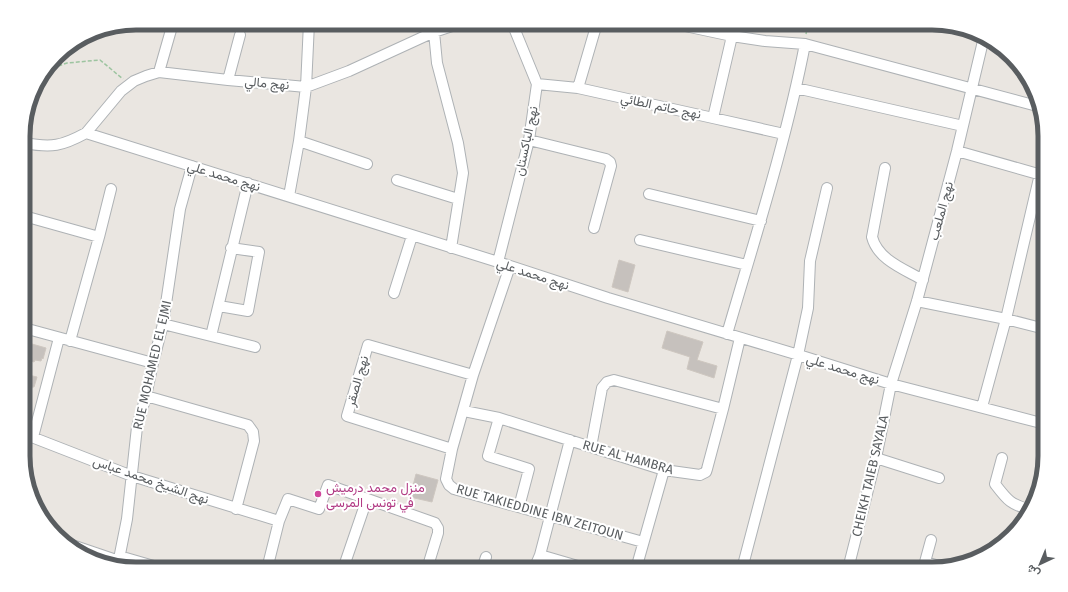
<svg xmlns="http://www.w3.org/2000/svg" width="1068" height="592" font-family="'Fira Sans',Vazirmatn,sans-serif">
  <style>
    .building { fill: #c6c1bd; stroke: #cec7c0 }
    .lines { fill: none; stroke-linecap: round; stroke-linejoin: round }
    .minor-casing { stroke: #aeb2b5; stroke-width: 12 }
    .path { stroke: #9dc4a0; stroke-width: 1.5; stroke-dasharray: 4 2; stroke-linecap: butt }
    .minor { stroke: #fff; stroke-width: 10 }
    .hotel-dot { fill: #d1479c; stroke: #fff; stroke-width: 1.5 }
    .labels { text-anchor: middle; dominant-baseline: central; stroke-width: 4; stroke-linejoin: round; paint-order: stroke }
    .street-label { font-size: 13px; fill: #595d60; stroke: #fff }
    .hotel-label { font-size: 13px; fill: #b23c85; stroke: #fff; text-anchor: start }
    .rim { fill: none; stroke: #595d60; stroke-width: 5 }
  </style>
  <rect width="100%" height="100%" fill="#eae6e1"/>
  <path class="building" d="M619,260L635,265L628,292L612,287Z
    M667,331L703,342L697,360L717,366L714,378L687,369L690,357L662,348Z
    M32,344L46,348L43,359L42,358L41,361L35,360L34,362L31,361L32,356L30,352Z
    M24,374L37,377L34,387H32L31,391L27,393H24Z
    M416,474L438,480L432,502L410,497Z"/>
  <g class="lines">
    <defs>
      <path id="minor" d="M436,23L434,32L437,63L458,143L463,173L451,248
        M671,23L732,36L765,41L805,44L1037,106
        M159,72L173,23
        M228,80L240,35
        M537,84L578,88L713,118L732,36L734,23
        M578,88L597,23
        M796,88L963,126
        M713,118L784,134
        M86,133L121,91L134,81L146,76L159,72L228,80L306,87L349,71L434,32L461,23
        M529,140L606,159L610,162L611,166L594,228
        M299,141L367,164
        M24,143C52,148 62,146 86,133L498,262L608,298L802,356L891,384L1045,424
        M957,151L1045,176
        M885,168L872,237C878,260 904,269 923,280
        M397,180L458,199
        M649,194L761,221
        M289,196L299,141L306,87L309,23
        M24,216L99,237
        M640,240L747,265
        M498,262L529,140L537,84L512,23
        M510,266L473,375L452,449L446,479L449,485L454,489L643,542
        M394,293L412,236
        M917,301L1006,319L1045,329
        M219,306L248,311L259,252L231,248
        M163,324L255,347
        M24,328L153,363
        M727,334C755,238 786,142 805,44
        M211,336L248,183
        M70,341L99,237L111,189
        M146,396L248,425L253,432L254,441L236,509
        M982,407L1006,319L1040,174
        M464,411L499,418L664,470L700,475L706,472L707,469L723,409L740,338
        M499,418L488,456L529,469L519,507
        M24,434L132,476L279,521
        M33,437L59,338
        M591,447L602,388L607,382L614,380L723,409
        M452,449L347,416L368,345L473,375
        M876,458L939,478
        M1002,458L995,484C1008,501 1010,504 1031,510
        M69,544L119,561L126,558L164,569
        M540,555L588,569
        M925,562L931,540
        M118,564L127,519L137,427L146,396L153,363L163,324L180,209L192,166
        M267,569L279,521L288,499L319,509L328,485L435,523L438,528V533L427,569
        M343,569L367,499
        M482,569L486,557
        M534,569L540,555L570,440
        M636,569L664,470
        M742,569L798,355L808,308L810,261L827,188
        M848,569L876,458L891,384L917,301L957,151L984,37
        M923,569L925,562L943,567"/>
    </defs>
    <use href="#minor" class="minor-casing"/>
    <path class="path" d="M806,34L808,23
      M47,70L67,63L100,60L123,79"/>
    <use href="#minor" class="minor"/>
  </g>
  <circle class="hotel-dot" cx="318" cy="494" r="4"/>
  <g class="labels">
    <g class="street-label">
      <text transform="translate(267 83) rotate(5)">نهج مالي</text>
      <text transform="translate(661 106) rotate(12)">نهج حاتم الطائي</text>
      <text transform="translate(526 141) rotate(-78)">نهج الباكستان</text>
      <text transform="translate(224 176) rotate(17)">نهج محمد علي</text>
      <text transform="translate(941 211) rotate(-75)">نهج الملعب</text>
      <text transform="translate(533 274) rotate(18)">نهج محمد علي</text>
      <text transform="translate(152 365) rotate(-77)">RUE MOHAMED EL EJMI</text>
      <text transform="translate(843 369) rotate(17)">نهج محمد علي</text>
      <text transform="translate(357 381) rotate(-74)">نهج الصقر</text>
      <text transform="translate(628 457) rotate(16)">RUE AL HAMBRA</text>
      <text transform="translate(870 476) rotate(-77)">CHEIKH TAIEB SAYALA</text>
      <text transform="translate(151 480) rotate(19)">نهج الشيخ محمد عباس</text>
      <text transform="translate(540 512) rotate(16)">RUE TAKIEDDINE IBN ZEITOUN</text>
    </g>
    <g class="hotel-label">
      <text x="326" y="487">منزل محمد درميش<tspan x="326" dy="15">في تونس المرسى</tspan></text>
    </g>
  </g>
  <path d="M0 0H1068V592H0ZM136 30H932A106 106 0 0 1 1038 136V456A106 106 0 0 1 932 562H136A106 106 0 0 1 30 456V136A106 106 0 0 1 136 30Z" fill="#fff" fill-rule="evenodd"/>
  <path class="rim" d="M136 30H932A106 106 0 0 1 1038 136V456A106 106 0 0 1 932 562H136A106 106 0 0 1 30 456V136A106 106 0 0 1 136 30Z"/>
  <g transform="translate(1040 564) rotate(224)" stroke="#ffffff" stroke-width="3" paint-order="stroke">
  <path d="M0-3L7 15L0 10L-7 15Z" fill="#595d60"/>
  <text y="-6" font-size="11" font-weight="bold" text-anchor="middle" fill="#595d60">ش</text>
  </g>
</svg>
